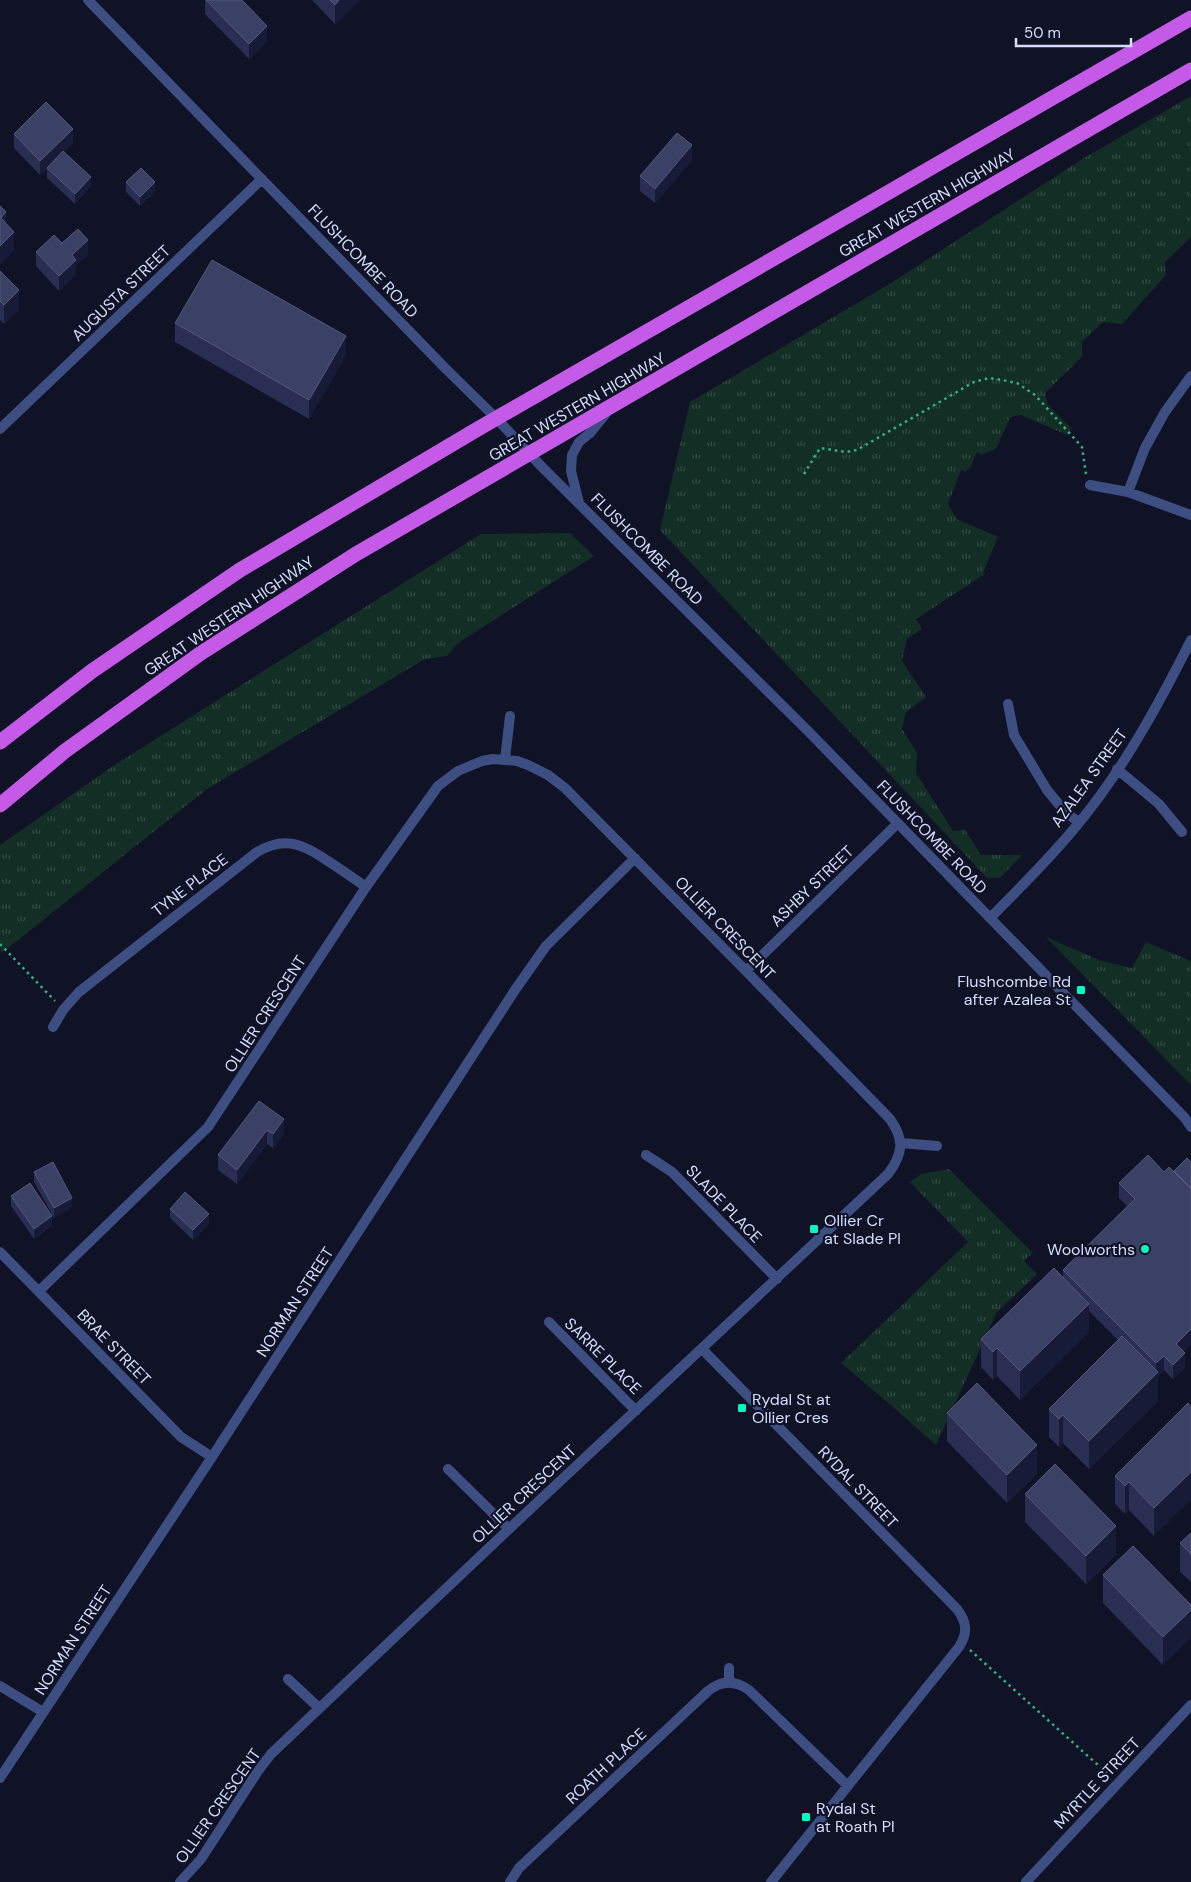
<svg xmlns="http://www.w3.org/2000/svg" width="1191" height="1882" font-family="'DM Sans',sans-serif">
  <style>
    .park { fill: url(#park-tufts) }
    .lines { fill: none; stroke-linecap: round; stroke-linejoin: round }
    .path { stroke: #34b284; stroke-width: 2.5; stroke-dasharray: 2.5 4; stroke-linecap: butt }
    .minor { stroke: #3d4f82; stroke-width: 10 }
    .tertiary { stroke: #3d4f82; stroke-width: 10 }
    .trunk { stroke: #c45ae7; stroke-width: 15 }
    .wall { fill: #292e52 }
    .shaded-wall { fill: #171b38 }
    .building { fill: #3b4164; stroke: #54597c }
    .poi-dot { fill: #0af5c4; stroke: #101225; stroke-width: 2 }
    .labels { text-anchor: middle; dominant-baseline: central; stroke-width: 4.5; stroke-linejoin: round; paint-order: stroke }
    .street-label { font-size: 16px; fill: #d5ddfd; stroke: #101225 }
    .poi-label { font-size: 16px; fill: #d5ddfd; stroke: #101225; text-anchor: start }
  </style>
  <defs>
    <pattern id="park-tufts" width="24" height="20" patternUnits="userSpaceOnUse" patternTransform="scale(1.25)"><rect width="24" height="20" fill="#132e25"/><path d="M3 7l-1-3M5 7V3M7 7l1-3M15 17l-1-3M17 17v-4M19 17l1-3" fill="none" stroke="#344c46"/></pattern>
  </defs>
  <rect width="100%" height="100%" fill="#101225"/>
  <path class="park" d="M1191,96V237L1165,262L1166,275L1122,324L1103,322L1082,342V357L1045,393L1048,405L1072,429L1067,435L1021,415L1010,417L996,449L981,455L977,452L971,466L965,472L961,470L948,504L957,519L998,537L983,572L985,574L916,619L922,629L907,639L902,661L926,697L906,712L902,729L917,753L916,773L953,831L965,830L981,855H1022L1000,878H987L660,530L690,402L891,283L1084,158Z
    M570,533L594,556L458,643L447,656L425,659L207,789L2,953L0,950V845L113,766L481,534Z
    M1046,937L1099,960L1132,968L1146,942L1191,961V1085Z
    M949,1169L1033,1253L1024,1261L1037,1274L997,1312L936,1445L886,1401L841,1363L968,1242L910,1182L921,1174Z"/>
  <g class="lines">
    <path class="path" d="M804,474L820,448L846,452L857,450L974,382L989,378L1002,380L1017,383L1035,395L1082,447L1086,474
      M0,944L55,1001
      M970,1650L1109,1775"/>
    <path class="minor" d="M88,0L446,369L496,418
      M0,429L262,179
      M1090,485L1128,492L1191,515
      M1128,492L1145,448L1165,412L1191,376
      M1008,704L1014,735L1047,790L1066,813L1079,822
      M505,759L510,716
      M1117,769L1159,804L1182,832
      M990,918C1020,888 1051,857 1078,824C1123,770 1160,702 1191,640
      M746,971L898,823
      M53,1027L63,1010L79,992L257,852C287,834 305,846 331,863C343,871 355,879 366,887
      M901,1143L937,1146
      M646,1155L672,1172L777,1279
      M0,1252L181,1437L212,1457
      M39,1291L208,1127L366,887L438,786L458,771L482,761L493,759L517,761L528,765L548,775L565,788L746,971L890,1119C905,1140 903,1154 888,1174L509,1529L271,1754L258,1771L201,1859L180,1882
      M549,1322L636,1411
      M702,1349L957,1609C967,1622 968,1633 959,1647L771,1882
      M448,1469L509,1529
      M729,1668V1682
      M288,1679L319,1708
      M0,1686L43,1712
      M0,1778L212,1457L515,990L546,946L635,858
      M510,1882L519,1868L708,1691C721,1680 735,1680 749,1690L848,1786
      M1026,1882L1191,1705"/>
    <path class="tertiary" d="M496,418L541,466L809,732L1185,1118L1191,1127
      M579,503L571,471L572,455L579,442L590,433L607,412"/>
    <path class="trunk" d="M0,742L92,671L240,570L476,430L1191,18
      M0,805L65,751L201,653L356,554L1191,70"/>
  </g>
  <path class="wall" d="M205,0L267,41L249,59L205,14Z
    M312,0H359L335,24Z
    M14,134L73,144L64,152L91,186L75,204L47,178V169L40,175L14,148Z
    M692,160L655,203L640,191V176Z
    M126,182L155,192L140,206L126,192Z
    M62,243L88,254L76,265V274L59,291L36,266V252Z
    M0,271L19,310L4,324L0,320Z
    M175,323L346,355L309,419L175,342Z
    M259,1101L284,1134L273,1148L267,1144L237,1184L218,1170V1155Z
    M1191,1162V1343L1184,1351L1185,1367L1173,1379L1164,1370L1158,1376V1401L1089,1469L1063,1443L1059,1447L1049,1437V1409L1118,1340L1089,1311V1332L1020,1400L997,1376L993,1380L981,1367V1339L1063,1277V1270L1127,1206L1119,1198V1183L1164,1172L1174,1173V1171Z
    M34,1172L72,1207L54,1218L34,1182Z
    M11,1196L52,1226L34,1239L11,1206Z
    M170,1209L209,1224L193,1240L170,1218Z
    M1188,1403L1154,1536L1129,1510L1125,1514L1115,1504V1476Z
    M947,1413L1037,1474L1007,1503L947,1441Z
    M1025,1494L1116,1554L1086,1584L1025,1522Z
    M1191,1533V1582L1180,1572V1543Z
    M1103,1575L1191,1605L1163,1665L1103,1603Z"/>
  <path class="shaded-wall" d="M339,0H359L335,24V5Z
    M267,26V41L249,59V44Z
    M73,129V144L40,175V161Z
    M692,145V160L655,203V189Z
    M91,177V186L75,204V194Z
    M155,182V192L140,206V197Z
    M6,212V231L1,218Z
    M14,232V251L0,265V246Z
    M88,240V254L76,265V274L59,291V276L72,255Z
    M19,290V310L4,324V305Z
    M346,336V355L309,419V400Z
    M284,1119V1134L273,1148V1134Z
    M267,1130V1144L237,1184V1170Z
    M72,1198V1207L54,1218V1208Z
    M209,1214V1224L193,1240V1230Z
    M52,1216V1226L34,1239V1229Z
    M1089,1304V1332L1020,1400V1371Z
    M1191,1329V1343L1176,1358V1344Z
    M997,1348V1376L993,1380V1352Z
    M1185,1353V1367L1173,1379V1365Z
    M1164,1356V1370L1158,1376V1401L1089,1469V1441L1156,1374V1363Z
    M1063,1415V1443L1059,1447V1419Z
    M1037,1445V1474L1007,1503V1475Z
    M1191,1472V1500L1154,1536V1508Z
    M1129,1482V1510L1125,1514V1486Z
    M1116,1526V1554L1086,1584V1556Z
    M1191,1610V1638L1163,1665V1637Z"/>
  <path class="building" d="M206,0H242L267,26L249,44Z
    M330,0H339L335,5Z
    M46,102L73,129L40,161L14,134Z
    M677,133L692,145L655,189L640,176Z
    M63,151L91,177L75,194L47,168Z
    M141,168L155,182L140,197L126,182Z
    M0,206L6,212L1,218L14,232L0,246Z
    M78,229L88,240L72,255L76,260L59,276L36,252L54,235L62,243Z
    M212,260L346,336L309,400L175,323Z
    M0,271L19,290L4,305L0,301Z
    M259,1101L284,1119L273,1134L267,1130L237,1170L218,1155Z
    M1148,1155L1164,1172L1169,1167L1191,1189V1329L1176,1344L1185,1353L1173,1365L1164,1356L1156,1363L1063,1270L1135,1199L1119,1183Z
    M1187,1158L1191,1162V1188L1174,1171Z
    M53,1162L72,1198L54,1208L34,1172Z
    M30,1183L52,1216L34,1229L11,1196Z
    M185,1192L209,1214L193,1230L170,1209Z
    M1054,1268L1089,1304L1020,1371L997,1348L993,1352L981,1339Z
    M1122,1336L1158,1372L1089,1441L1063,1415L1059,1419L1049,1409Z
    M977,1383L1037,1445L1007,1475L947,1413Z
    M1188,1403L1191,1407V1472L1154,1508L1129,1482L1125,1486L1115,1476Z
    M1055,1464L1116,1526L1086,1556L1025,1494Z
    M1191,1533V1554L1180,1543Z
    M1133,1546L1191,1605V1610L1163,1637L1103,1575Z"/>
  <g class="poi-dot">
    <rect x="1076" y="985" width="10" height="10" rx="2.5"/>
    <rect x="809" y="1224" width="10" height="10" rx="2.5"/>
    <circle cx="1145" cy="1249" r="5"/>
    <rect x="737" y="1403" width="10" height="10" rx="2.5"/>
    <rect x="801" y="1812" width="10" height="10" rx="2.5"/>
  </g>
  <g class="labels">
    <g class="street-label">
      <text transform="translate(927 203) rotate(-30)">GREAT WESTERN HIGHWAY</text>
      <text transform="translate(363 261) rotate(46)">FLUSHCOMBE ROAD</text>
      <text transform="translate(121 293) rotate(-44)">AUGUSTA STREET</text>
      <text transform="translate(577 407) rotate(-30)">GREAT WESTERN HIGHWAY</text>
      <text transform="translate(647 549) rotate(45)">FLUSHCOMBE ROAD</text>
      <text transform="translate(229 616) rotate(-34)">GREAT WESTERN HIGHWAY</text>
      <text transform="translate(1089 778) rotate(-54)">AZALEA STREET</text>
      <text transform="translate(932 837) rotate(46)">FLUSHCOMBE ROAD</text>
      <text transform="translate(190 885) rotate(-38)">TYNE PLACE</text>
      <text transform="translate(812 886) rotate(-44)">ASHBY STREET</text>
      <text transform="translate(725 928) rotate(46)">OLLIER CRESCENT</text>
      <text transform="translate(265 1014) rotate(-57)">OLLIER CRESCENT</text>
      <text transform="translate(724 1204) rotate(46)">SLADE PLACE</text>
      <text transform="translate(295 1302) rotate(-57)">NORMAN STREET</text>
      <text transform="translate(114 1347) rotate(46)">BRAE STREET</text>
      <text transform="translate(603 1356) rotate(45)">SARRE PLACE</text>
      <text transform="translate(858 1487) rotate(46)">RYDAL STREET</text>
      <text transform="translate(524 1494) rotate(-43)">OLLIER CRESCENT</text>
      <text transform="translate(73 1640) rotate(-57)">NORMAN STREET</text>
      <text transform="translate(606 1766) rotate(-43)">ROATH PLACE</text>
      <text transform="translate(1097 1783) rotate(-47)">MYRTLE STREET</text>
      <text transform="translate(218 1806) rotate(-55)">OLLIER CRESCENT</text>
    </g>
    <g class="poi-label">
      <text x="1071" y="981" text-anchor="end">Flushcombe Rd<tspan x="1071" dy="18">after Azalea St</tspan></text>
      <text x="824" y="1220">Ollier Cr<tspan x="824" dy="18">at Slade Pl</tspan></text>
      <text x="1135" y="1249" text-anchor="end">Woolworths</text>
      <text x="752" y="1399">Rydal St at<tspan x="752" dy="18">Ollier Cres</tspan></text>
      <text x="816" y="1808">Rydal St<tspan x="816" dy="18">at Roath Pl</tspan></text>
    </g>
  </g>
  <path d="M1016 38v8h115v-8" fill="none" stroke="#d5ddfd" stroke-width="2.5"/>
  <text x="1024" y="38" font-size="15" fill="#d5ddfd" stroke="#101225" stroke-width="4" paint-order="stroke">50 m</text>
</svg>
